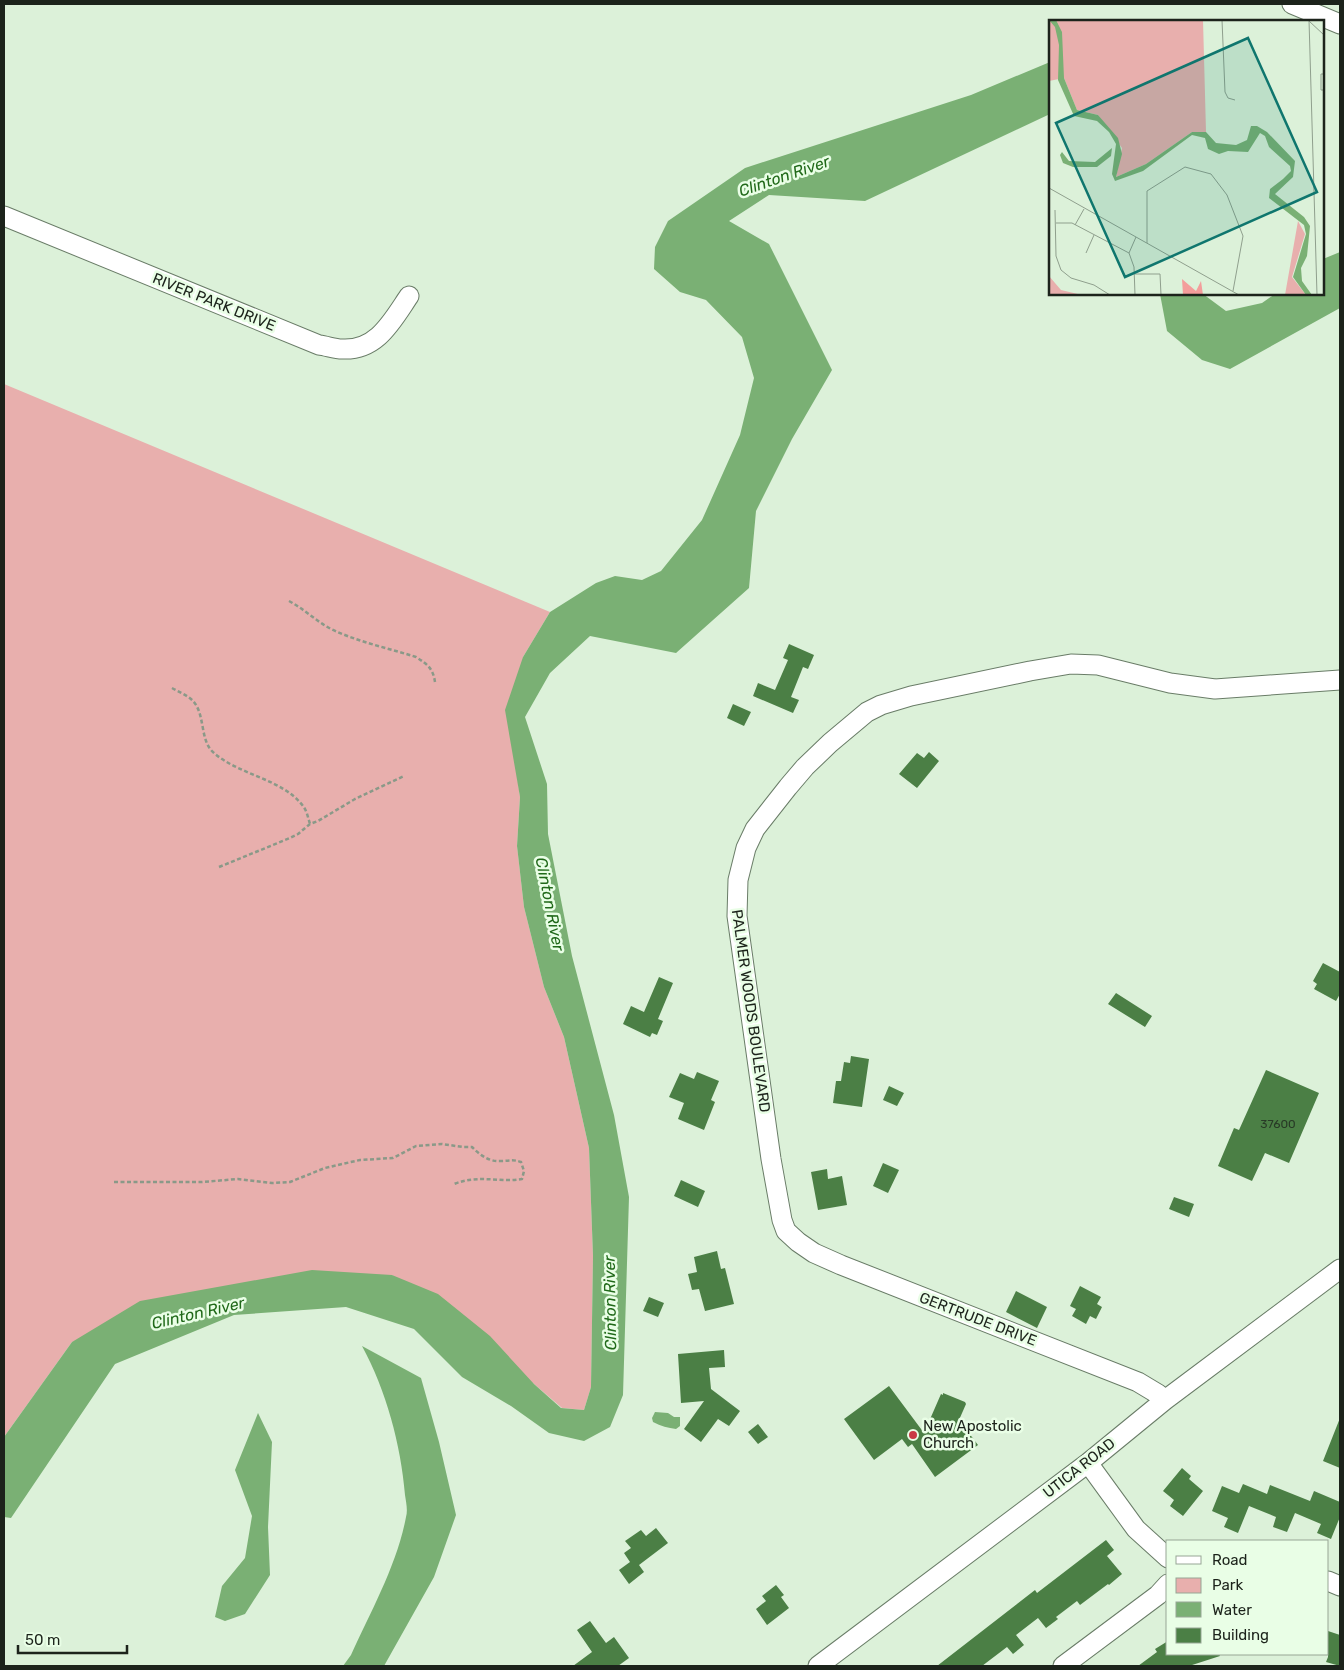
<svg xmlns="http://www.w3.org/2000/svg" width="1344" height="1670" font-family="Rubik,sans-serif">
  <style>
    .green { fill: #e8afad }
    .water { fill: #7ab074 }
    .building { fill: #4b7f45 }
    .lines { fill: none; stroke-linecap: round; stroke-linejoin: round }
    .minor-casing { stroke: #697c67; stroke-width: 21 }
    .path { stroke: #8a9988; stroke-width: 2.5; stroke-dasharray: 4 2.5; stroke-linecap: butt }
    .minor { stroke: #fff; stroke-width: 19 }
    .poi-dot { fill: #ca3a45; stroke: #e9fee6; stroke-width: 2 }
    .labels { text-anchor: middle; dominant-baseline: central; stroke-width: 5; stroke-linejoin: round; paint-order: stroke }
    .number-label { font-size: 12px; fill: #283a26 }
    .street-label { font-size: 15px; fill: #1c231b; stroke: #e9fee6 }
    .poi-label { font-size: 15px; fill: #1c231b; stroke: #e9fee6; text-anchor: start }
    .water-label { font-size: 16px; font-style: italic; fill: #206919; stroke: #e9fee6 }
    .inset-road { fill: none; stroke: #8f9f8d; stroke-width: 1 }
    .view { fill: #0f766e; fill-opacity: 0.15; stroke: #0f766e; stroke-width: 2.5 }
    .inset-edge { fill: none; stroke: #1c231b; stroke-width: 2.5 }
  </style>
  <rect width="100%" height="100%" fill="#dcf1d9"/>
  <path class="green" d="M4,384L550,612L523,657L516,768L520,797L517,846L524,907L544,987L564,1037L589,1148L593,1256L591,1387L584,1410L562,1408L534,1384L392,1275L72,1342L4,1437Z"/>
  <path class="water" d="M1050,62V114L865,201L769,195L729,221L769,244L832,370L792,439L756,511L749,588L676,653L590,636L550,673L525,717L547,784L548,834L572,956L614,1115L629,1197L623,1395L610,1427L584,1441L549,1433L511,1406L462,1377L414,1329L346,1307L234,1315L115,1364L11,1518L4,1517V1437L72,1342L140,1301L312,1270L392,1275L438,1294L490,1336L534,1384L561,1408L584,1410L591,1387L593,1256L589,1148L564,1037L544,987L524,907L517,846L520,797L505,710L523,657L550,612L596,583L615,576L642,580L661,571L702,520L740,435L754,378L742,337L706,300L680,292L654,269L655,247L668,221L745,168L971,95Z
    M1340,252V308L1230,369L1202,360L1167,331L1160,294H1203L1226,311L1262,303L1275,294H1323V259Z
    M362,1346L421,1378L439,1442L456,1515L434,1577L384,1666H343L351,1655C371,1611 397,1565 406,1517C408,1510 406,1502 405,1495C401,1445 386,1390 362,1346Z
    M655,1412L668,1413L674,1417H680V1426L676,1429C668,1428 661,1426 653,1422L652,1418Z
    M258,1413L272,1442L268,1527L270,1575L245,1614L225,1621L215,1617L222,1586L245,1558L252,1516L235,1470Z"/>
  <path class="building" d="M789,644L814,655L808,669L803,667L791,697L799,700L793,713L753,696L758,683L775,690L788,660L783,658Z
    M733,704L751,712L744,726L727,718Z
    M929,752L939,761L917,788L899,774L917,753L924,758Z
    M1323,963L1340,972V994L1336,1001L1314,989L1317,984L1313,981Z
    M659,977L673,983L658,1019L663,1021L657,1035L652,1033L650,1037L623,1024L631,1006L644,1012Z
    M1116,993L1152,1016L1145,1027L1108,1004Z
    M851,1056L869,1059L862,1107L833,1103L836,1081H841L844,1062L850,1063Z
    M1266,1070L1319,1093L1289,1163L1265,1153L1252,1181L1218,1166L1234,1128L1239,1130Z
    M697,1072L719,1081L711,1100L715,1102L704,1130L678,1119L684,1103L669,1097L680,1073L694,1079Z
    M889,1086L904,1093L897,1106L883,1100Z
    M883,1163L899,1170L888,1193L873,1186Z
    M827,1169L828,1179L842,1176L847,1205L818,1210L811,1172Z
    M681,1180L705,1191L698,1207L674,1196Z
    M1174,1197L1194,1204L1189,1217L1169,1209Z
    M717,1251L721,1269L725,1268L734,1304L705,1311L699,1289L692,1290L688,1274L697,1272L694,1257Z
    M1080,1286L1101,1297L1097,1304L1102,1307L1096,1319L1090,1316L1086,1324L1072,1316L1076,1309L1070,1306Z
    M1016,1291L1047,1307L1037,1328L1006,1312Z
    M649,1297L664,1303L658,1317L643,1311Z
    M724,1350L725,1367L709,1368L711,1389L740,1411L729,1426L718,1419L701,1442L684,1429L704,1401L681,1403L678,1354Z
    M889,1386L924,1433L941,1394L943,1395V1393L965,1402L966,1404L959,1420L978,1445L935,1477L912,1444L908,1447L902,1439L874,1460L844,1419Z
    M1340,1418V1468L1323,1461Z
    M758,1424L768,1437L758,1444L748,1432Z
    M1182,1468L1191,1476L1189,1479L1203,1491L1183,1516L1170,1506L1174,1500L1163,1491Z
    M1243,1484L1267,1494L1270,1485L1310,1501L1314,1491L1340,1502V1517L1331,1539L1317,1533L1321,1524L1295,1513L1287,1532L1273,1527L1276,1517L1249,1506L1238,1533L1224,1527L1228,1518L1212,1511L1222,1486L1239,1493Z
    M656,1528L668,1543L639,1565L644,1572L629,1584L619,1570L630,1562L624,1553L631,1548L625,1541L641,1530L646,1536Z
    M1106,1540L1114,1550L1107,1556L1122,1574L1109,1585L1108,1584L1080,1605L1077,1601L1056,1617L1058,1619L1046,1628L1038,1618L1016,1635L1024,1645L1013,1654L1007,1647L982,1666H937L1035,1590L1037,1593Z
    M776,1585L784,1595L781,1597L789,1608L767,1625L756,1609L766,1601L762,1596Z
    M590,1621L606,1643L614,1637L629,1658L618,1666H573L592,1652L577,1630Z
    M1328,1631L1340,1635V1666L1326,1662L1328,1657Z
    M1168,1641V1654H1219L1220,1656L1189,1666H1138L1157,1652L1155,1649Z"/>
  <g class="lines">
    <defs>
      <path id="minor" d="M1292,4L1340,24
        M4,216L319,345C327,346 335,349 342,349C377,351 392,321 409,296
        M1165,1400L1158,1394L1138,1382L841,1265L814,1253L798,1242L786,1231L782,1220L771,1159L737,916L738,880L746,848L755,829L788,787L805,767L830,743L867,712L881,705L911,696L1030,671L1071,664L1098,665L1170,683L1215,689L1340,680
        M1088,1463L1136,1529L1168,1558
        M1328,1581L1340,1586
        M818,1666L1088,1463L1165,1400L1340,1269
        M1063,1666L1158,1595L1168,1584"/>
    </defs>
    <use href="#minor" class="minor-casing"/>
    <path class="path" d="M289,601C304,609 316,621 331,629C358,642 388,648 416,657C427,664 433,668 435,682
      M172,688C179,692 187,695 192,700C206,713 199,741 214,753C239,775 283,779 303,806C307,811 308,818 310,824
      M219,867L290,838L298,834L310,824L318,821L355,799L404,776
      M114,1182H202L238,1179L272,1183L290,1182L325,1168L342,1164L360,1160L393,1158L416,1146L442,1144L463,1147H472C480,1155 489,1162 501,1161C509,1161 513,1159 521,1162L524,1171L522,1179C498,1183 480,1174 454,1184"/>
    <use href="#minor" class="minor"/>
  </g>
  <circle class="poi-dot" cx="913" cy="1435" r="5"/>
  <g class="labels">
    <g class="number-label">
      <text x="1278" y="1124">37600</text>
    </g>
    <g class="street-label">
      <text transform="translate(214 302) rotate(22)">RIVER PARK DRIVE</text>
      <text transform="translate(751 1011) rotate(82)">PALMER WOODS BOULEVARD</text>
      <text transform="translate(978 1319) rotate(21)">GERTRUDE DRIVE</text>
      <text transform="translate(1079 1468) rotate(-38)">UTICA ROAD</text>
    </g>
    <g class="poi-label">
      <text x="923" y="1426">New Apostolic<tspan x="923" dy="17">Church</tspan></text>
    </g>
    <g class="water-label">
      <text transform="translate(784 176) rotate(-19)">Clinton River</text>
      <text transform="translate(550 904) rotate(79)">Clinton River</text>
      <text transform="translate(610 1303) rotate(-91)">Clinton River</text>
      <text transform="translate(198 1313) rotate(-13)">Clinton River</text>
    </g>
  </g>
  <g transform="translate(1049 20)">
    <rect width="275" height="275" fill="#dcf1d9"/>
    <path d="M0,0H154L157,112H143L97,144L67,157L73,128L49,95L28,90L15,58L0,61ZM249,201L256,214L243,257L257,275H236ZM0,256L12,270L33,275H0Z" fill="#e8afad"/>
    <path d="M133,259L147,271L152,261L154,275H134Z" fill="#f39d9b"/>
    <path d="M0,0H7L13,12L15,58L28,90L49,95L69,118L73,134L67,157L97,144L143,112H157L167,123L187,125L198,120L202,106H208L218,112L246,141L244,157L226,174L255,197L261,206L258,236L252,248L253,261L263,275H257L244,257L257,214L255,205L220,178L221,169L234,159L242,151L241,146L220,127L216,116L211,113L199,132L179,131L170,134L159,129L156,118L143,115L94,151L66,161L63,154L67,124L60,112L48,101L25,96L9,60L10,25L6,7ZM63,128L62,136L48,147H24L14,143L11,135L13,132L20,141L46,142Z" fill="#7ab074"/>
    <path class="inset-road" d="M173,0L176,72L179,78L186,80M260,0L268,275M260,1L275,15M275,54H272V70H275M0,168L190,275M6,190L7,236L12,250L22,258L45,265L61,275M7,203H23L80,233M26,205L35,189M98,223V171L136,147L162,154L178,175L194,216L184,271M37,233L45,215M86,254H111L112,275M86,275L85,247L80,233L87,217"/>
    <path class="view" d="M199,18L268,172L76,257L7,103Z"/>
    <rect width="275" height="275" class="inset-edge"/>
  </g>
  <rect width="1344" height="1670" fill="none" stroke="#1c231b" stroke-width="10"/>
  <rect x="1166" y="1540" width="162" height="115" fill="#e9fee6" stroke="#97a695"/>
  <rect x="1176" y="1556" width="25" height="8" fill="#ffffff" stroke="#97a695"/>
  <text x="1212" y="1565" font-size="15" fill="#1c231b">Road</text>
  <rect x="1176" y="1578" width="25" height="15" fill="#e8afad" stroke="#97a695"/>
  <text x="1212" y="1590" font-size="15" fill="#1c231b">Park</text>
  <rect x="1176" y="1602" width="25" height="15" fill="#7ab074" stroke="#97a695"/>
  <text x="1212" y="1615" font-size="15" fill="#1c231b">Water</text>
  <rect x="1176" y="1628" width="25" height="15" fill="#4b7f45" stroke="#97a695"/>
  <text x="1212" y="1640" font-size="15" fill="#1c231b">Building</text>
  <path d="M18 1645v8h109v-8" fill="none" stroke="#1c231b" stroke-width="2.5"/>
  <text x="25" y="1645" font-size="15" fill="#1c231b" stroke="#e9fee6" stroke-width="4" paint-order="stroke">50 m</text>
</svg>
